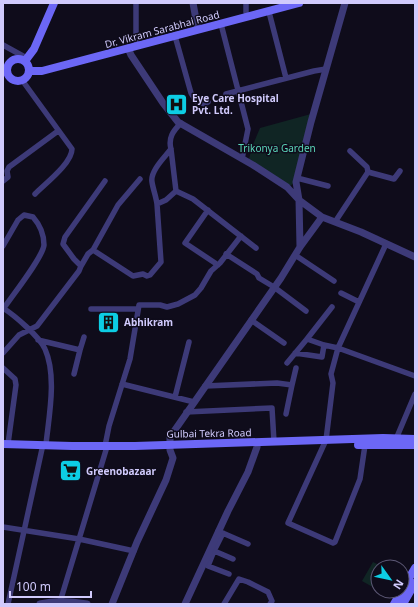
<svg xmlns="http://www.w3.org/2000/svg" width="418" height="607" font-family="'Noto Sans',sans-serif">
  <style>
    .green { fill: #102524 }
    .lines { fill: none; stroke-linecap: round; stroke-linejoin: round }
    .minor { stroke: #3d3a78; stroke-width: 5.5 }
    .tertiary { stroke: #3d3a78; stroke-width: 7 }
    .secondary { stroke: #6c67f6; stroke-width: 8 }
    .labels { text-anchor: middle; dominant-baseline: central; stroke-width: 3; stroke-linejoin: round; paint-order: stroke }
    .street-label { font-size: 10px; fill: #d0cafc; stroke: #0f0c1b }
    .poi-label { font-size: 10px; font-weight: bold; fill: #d0cafc; stroke: #0f0c1b; text-anchor: start }
    .park-label { font-size: 10px; fill: #5bd6b9; stroke: #0f0c1b }
  </style>
  <rect width="100%" height="100%" fill="#0f0c1b"/>
  <path class="green" d="M311,114L294,183L290,186L249,159L252,147L260,128Z
    M373,562L383,567H378V590L362,581Z"/>
  <g class="lines">
    <path class="minor" d="M246,3V12
      M269,12L286,78
      M221,24L248,129L242,159
      M175,36L191,93L196,101L204,104L208,102
      M136,41V3
      M3,45L23,56
      M22,80L72,149C72,163 46,183 35,194
      M226,94L314,71L326,69
      M350,151L367,167L368,172L394,179L400,171
      M297,178L328,186
      M3,181L8,177L7,171L9,167L58,131
      M176,191L193,199L256,248
      M157,204C156,196 153,189 152,182C150,171 165,157 171,149
      M208,210L185,243L218,265
      M335,222L368,172
      M3,246L18,220L24,215L33,217C40,225 44,234 44,245C43,257 12,296 4,308
      M93,250L118,205L140,179
      M226,254L257,274L259,278L274,287L306,311
      M295,255L334,281
      M81,266L88,254L93,250L133,276L143,274L147,276L150,275L161,262L157,204L166,200L176,191L171,149C168,138 173,131 181,123
      M341,293L359,302
      M332,307L307,339L324,345L338,348L415,376
      M3,308C14,315 40,337 45,349C57,376 49,416 46,444
      M91,309H138
      M251,320L284,343
      M38,340L80,350L84,337
      M3,353L19,335L37,326L79,271L81,266L74,259L63,244L65,237L105,181
      M295,353L322,357L324,345
      M287,363L307,339
      M3,368L15,379L16,385L8,444
      M74,374L80,350
      M122,384L194,402
      M292,385L296,368
      M205,386L277,383L292,385L286,414
      M175,397L189,342
      M186,412L272,408L274,442
      M396,439L415,394
      M365,445L360,479L335,542L333,543L288,523L326,440L333,383L331,374L338,348L386,244
      M105,446L109,426L130,359L139,305H160L167,307L178,304L195,295L201,288L211,271L220,263L241,236
      M3,527L79,539L134,551
      M218,531L248,544
      M216,547L223,533
      M212,550L233,559
      M214,551L208,566L229,574
      M60,602L106,450
      M8,604L42,449
      M224,604L239,579L248,582L268,592L272,601L270,604"/>
    <path class="tertiary" d="M193,3L197,25
      M128,48L131,55L163,103L178,122L253,165L287,187L299,200L322,217L361,232L415,257
      M300,247L299,200L296,182L311,122L345,3
      M40,604C55,600 71,601 87,604
      M112,604L137,542L166,480L173,458L170,450V437L281,278L300,247L322,217
      M185,604L228,511L248,472L257,447"/>
    <path class="secondary" d="M7 70a11 11 0 1 1 22 0a11 11 0 1 1-22 0Z
      M25,61L34,49L54,3
      M29,71H42L299,3
      M3,444L72,446H135L383,438L415,439
      M358,445H415
      M394,604L415,568
      M403,604L415,583"/>
  </g>
  <defs>
    <symbol id="hospital-square" viewBox="-11 -11 22 22"><rect x="-9" y="-9" width="18" height="18" rx="4" fill="#0dcde4" stroke="#0f0c1b"/><path d="M-5-5h3v3.5h4V-5h3V5h-3V1.5h-4V5h-3Z" fill="#111"/></symbol>
    <symbol id="building-square" viewBox="-11 -11 22 22"><rect x="-9" y="-9" width="18" height="18" rx="4" fill="#0dcde4" stroke="#0f0c1b"/><path d="M-4-6H4V6H1V3H-1V6H-4ZM-2.5-4.3h1.7v1.8h-1.7ZM.8-4.3h1.7v1.8H.8ZM-2.5-1h1.7V.8h-1.7ZM.8-1h1.7V.8H.8Z" fill="#111"/></symbol>
    <symbol id="supermarket-square" viewBox="-11 -11 22 22"><rect x="-9" y="-9" width="18" height="18" rx="4" fill="#0dcde4" stroke="#0f0c1b"/><path d="M-6-5.5h2.5l.6 2H6L4.5 2H-2.5L-4.4-4H-6ZM-1.5 3.2a1.3 1.3 0 1 0 .1 0ZM3 3.2a1.3 1.3 0 1 0 .1 0Z" fill="#111"/></symbol>
  </defs>
  <g fill-rule="evenodd">
    <use href="#hospital-square" x="164" y="92" width="25" height="25"/>
    <use href="#building-square" x="96" y="310" width="25" height="25"/>
    <use href="#supermarket-square" x="58" y="458" width="25" height="25"/>
  </g>
  <g class="labels">
    <g class="street-label">
      <text transform="translate(162 29) rotate(-15)">Dr. Vikram Sarabhai Road</text>
      <text transform="translate(209 433) rotate(-1)">Gulbai Tekra Road</text>
    </g>
    <g class="poi-label">
      <text x="192" y="98">Eye Care Hospital<tspan x="192" dy="12">Pvt. Ltd.</tspan></text>
      <text x="124" y="322">Abhikram</text>
      <text x="86" y="471">Greenobazaar</text>
    </g>
    <g class="park-label">
      <text x="277" y="148">Trikonya Garden</text>
    </g>
  </g>
  <rect width="418" height="607" fill="none" stroke="#d0cafc" stroke-width="8"/>
  <g transform="translate(390 579) rotate(123)"><circle r="19" fill="#0f0c1b" stroke="#5c5875"/>
  <path d="M0-3L7 15L0 10L-7 15Z" fill="#0dcde4"/>
  <text y="-6" font-size="11" font-weight="bold" text-anchor="middle" fill="#d0cafc">N</text>
  </g>
  <path d="M10 591v6h81v-6" fill="none" stroke="#d0cafc" stroke-width="2"/>
  <text x="16" y="591" font-size="12" fill="#d0cafc" stroke="#0f0c1b" stroke-width="3" paint-order="stroke">100 m</text>
</svg>
